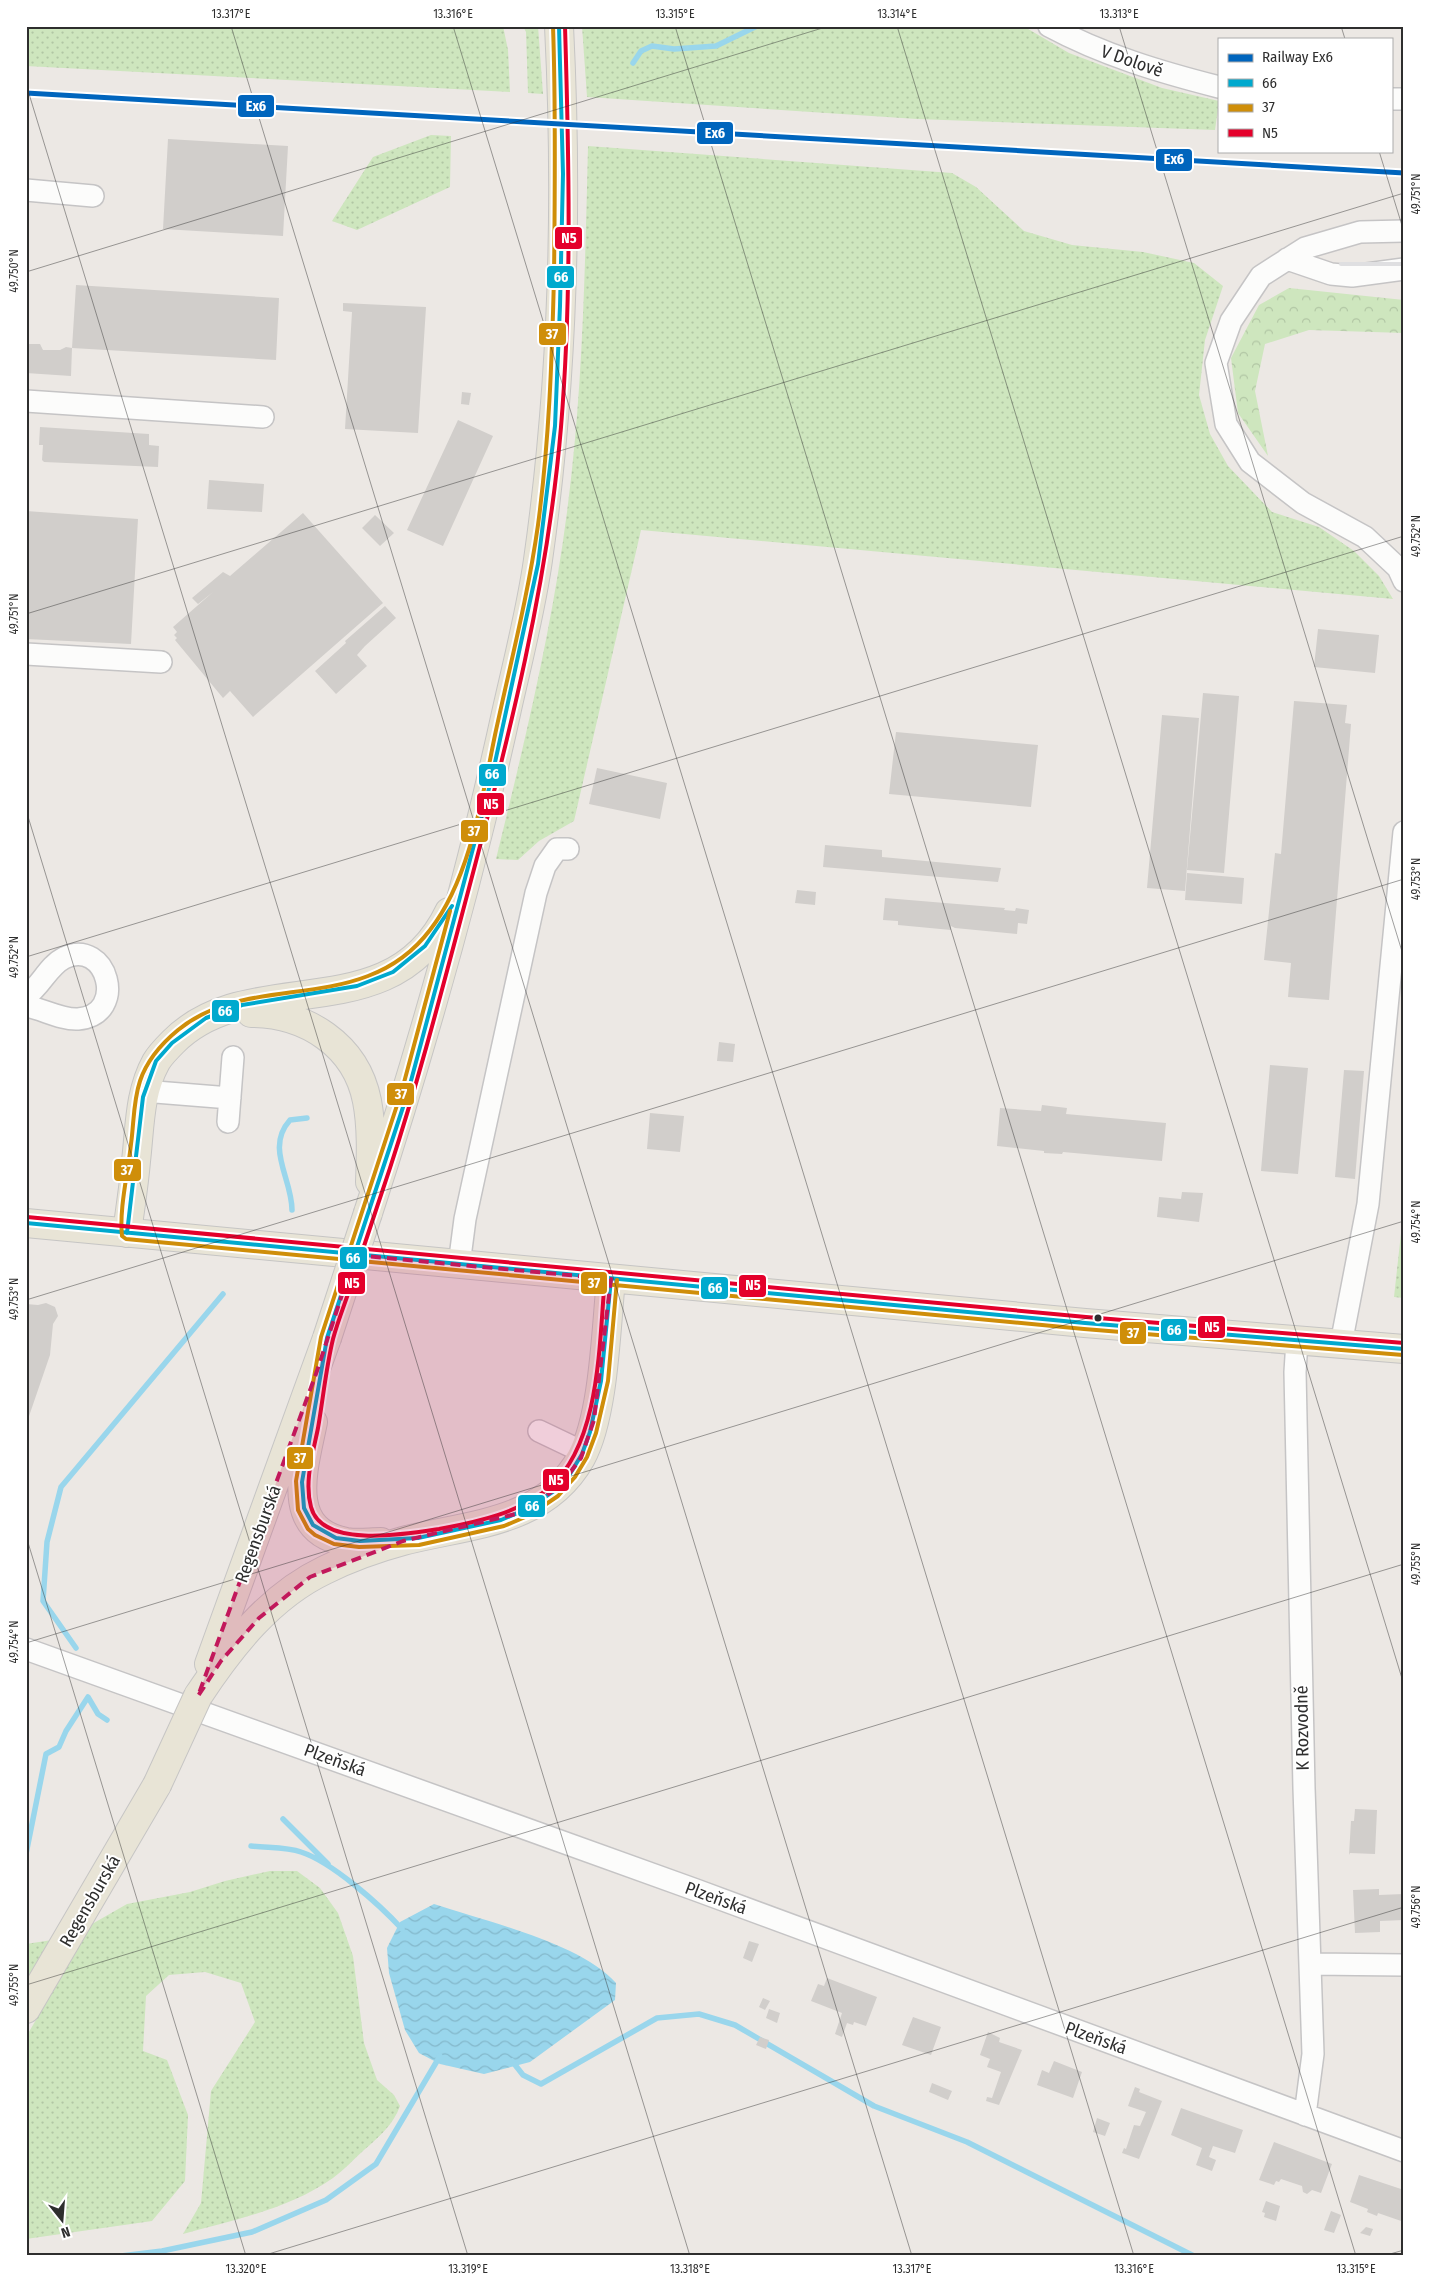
<svg xmlns="http://www.w3.org/2000/svg" width="1430" height="2282" font-family="'Fira Sans Condensed',sans-serif">
  <style>
    .grass { fill: url(#grass-dots) }
    .forest { fill: url(#forest-crowns) }
    .water { fill: url(#water-waves) }
    .lines { fill: none; stroke-linecap: round; stroke-linejoin: round }
    .stream { stroke: #99d6ec; stroke-width: 5.5 }
    .building { fill: #d1cecb }
    .minor-casing { stroke: #c5c4c5; stroke-width: 24 }
    .major-casing { stroke: #c6c5c4; stroke-width: 30 }
    .minor { stroke: #fcfcfb; stroke-width: 21 }
    .major { stroke: #e8e4d6; stroke-width: 28 }
    .rail { stroke: #dfdfe1; stroke-width: 4 }
    .major-bridge-casing { stroke: #c6c5c4; stroke-width: 30; stroke-linecap: butt }
    .major-bridge { stroke: #e8e4d6; stroke-width: 28 }
    .bus-1-casing { stroke: #fff; stroke-width: 8 }
    .bus-2-casing { stroke: #fff; stroke-width: 8 }
    .bus-3-casing { stroke: #fff; stroke-width: 8 }
    .bus-1 { stroke: #00a9ce; stroke-width: 4 }
    .bus-2 { stroke: #cf8e09; stroke-width: 4 }
    .bus-3 { stroke: #e4002b; stroke-width: 4 }
    .rail-1-casing { stroke: #fff; stroke-width: 9 }
    .rail-1 { stroke: #0065bd; stroke-width: 5 }
    .marked { fill: #c2185b; fill-opacity: 0.2; stroke: #c2185b; stroke-width: 4; stroke-dasharray: 10 6; stroke-linejoin: round }
    .ticks { fill: none; stroke: #2e2e2e; stroke-width: 1; stroke-opacity: 0.45 }
    .bus-dot { fill: #2e2e2e; stroke: #fff; stroke-width: 2 }
    .labels { text-anchor: middle; dominant-baseline: central; stroke-width: 4; stroke-linejoin: round; paint-order: stroke }
    .street-label { font-size: 18px; fill: #2e2e2e; stroke: #fff }
    .line-badge { stroke: #fff; stroke-width: 2 }
    .badge-label { font-size: 14px; text-anchor: middle; font-weight: bold; fill: #fff }
    .neatline { fill: none; stroke: #2e2e2e; stroke-width: 2 }
    .ticks-label { font-size: 12px; text-anchor: middle; fill: #2e2e2e }
  </style>
  <defs>
    <pattern id="grass-dots" width="8" height="8" patternUnits="userSpaceOnUse" patternTransform="scale(1.25)"><rect width="8" height="8" fill="#cee6be"/><path d="M2 2h.1M6 6h.1" fill="none" stroke="#b1c6a4" stroke-width="1.8" stroke-linecap="round"/></pattern>
    <pattern id="forest-crowns" width="20" height="18" patternUnits="userSpaceOnUse" patternTransform="scale(1.25)"><rect width="20" height="18" fill="#cee6be"/><path d="M2 6a3 3 0 1 1 6 0M12 15a3 3 0 1 1 6 0" fill="none" stroke="#b1c6a4"/></pattern>
    <pattern id="water-waves" width="16" height="10" patternUnits="userSpaceOnUse" patternTransform="scale(1.25)"><rect width="16" height="10" fill="#99d6ec"/><path d="M0 5q4-4 8 0t8 0" fill="none" stroke="#84b8cb"/></pattern>
  </defs>
  <rect width="100%" height="100%" fill="#ece8e4"/>
  <path class="grass" d="M26,26H503L508,50L510,92L26,66Z
    M523,26H538L543,94L528,93L526,32Z
    M582,26H1023L1069,53L1162,88L1219,101L1215,130L917,119L587,97Z
    M431,135L451,136L450,187L357,230L332,221L373,157Z
    M588,146L952,173L976,187L1024,231L1072,245L1143,252L1194,263L1223,286L1205,340L1199,395L1210,434L1228,466L1272,512L1319,527L1354,551L1379,576L1393,599L641,530L574,821L539,841L518,860L496,859C524,745 552,629 567,512C583,391 585,268 588,146Z
    M1404,1206V1298L1394,1297Z
    M270,1871H297L320,1888L338,1913L353,1956L364,2043L377,2080L394,2095L400,2106C394,2124 378,2138 364,2150C354,2159 344,2170 333,2178C289,2209 234,2220 183,2234L201,2203L211,2091L255,2022L241,1983L205,1972L169,1975L146,1996L143,2051L167,2060L188,2115L185,2181L152,2221L26,2239V2037L92,1924L127,1904L190,1892L225,1881Z
    M52,1940L26,1980V1944Z"/>
  <path class="forest" d="M1289,288L1404,300V333L1309,330L1265,344L1255,391L1268,456L1238,413L1231,358L1259,305Z"/>
  <path class="water" d="M434,1904C485,1921 581,1943 616,1983L615,2000L530,2062L484,2074L440,2064L419,2053L405,2030L389,1973L387,1948L400,1922Z"/>
  <g class="lines">
    <path class="stream" d="M633,63L641,51L652,46L674,49L716,46L757,26
      M292,1210C292,1178 265,1148 290,1120L307,1118
      M76,1648L43,1601L47,1542L61,1487L223,1294
      M283,1819L328,1864
      M251,1846C267,1848 287,1847 301,1852C332,1862 380,1905 402,1929
      M26,1854L46,1754L59,1747L66,1731L88,1697L98,1714L107,1720
      M512,2061L523,2075L541,2084L657,2018L699,2014L735,2025L874,2106L967,2142L1194,2256
      M121,2256L162,2251L252,2232L326,2200L376,2164L440,2056"/>
  </g>
  <path class="building" d="M168,139L288,146L283,236L163,229Z
    M76,285L279,298L276,360L72,348Z
    M343,303L426,307L418,433L345,429L352,312L343,311Z
    M26,344H40L43,350H60L66,347L72,348L71,376L26,373Z
    M462,392L471,393L469,405L461,404Z
    M458,420L493,436L443,546L407,530Z
    M40,427L149,434V445L159,446L158,467L44,462L42,460L43,445H39Z
    M209,480L264,484L262,512L207,509Z
    M26,511L138,519L131,644L26,639Z
    M303,513L383,603L253,717L230,691L223,698L175,640L177,638L174,635L177,632L173,627L213,592L198,604L192,598L223,572L230,576Z
    M375,515L394,533L380,546L362,528Z
    M385,606L396,618L365,646L357,655L367,666L336,694L315,671L346,643L345,641Z
    M1318,629L1379,635L1375,673L1314,667Z
    M1203,693L1239,696L1224,873L1187,870Z
    M1294,701L1347,705L1345,723L1351,724L1329,1000L1288,997L1291,963L1264,960L1275,853L1281,854Z
    M1162,715L1199,718L1185,891L1147,888Z
    M896,732L1038,745L1031,807L889,794Z
    M597,768L667,783L660,819L589,804Z
    M825,845L882,850V857L1001,868L998,882L823,867Z
    M1187,873L1244,878L1242,904L1185,900Z
    M797,890L816,892L815,905L795,903Z
    M885,898L1005,908L1004,910L1015,911L1016,908L1029,910L1027,924L1018,923L1017,934L955,928L951,926V930L898,925V921L883,920Z
    M719,1042L735,1044L733,1062L717,1061Z
    M1270,1065L1308,1068L1298,1174L1261,1171Z
    M1344,1070L1364,1071L1355,1179L1335,1177Z
    M1042,1105L1067,1108L1066,1114L1166,1123L1162,1161L1063,1152L1062,1154L1044,1153V1151L997,1146L1000,1108L1041,1111Z
    M650,1113L684,1116L680,1152L647,1149Z
    M1182,1192L1203,1193L1199,1222L1157,1217L1159,1197L1181,1199Z
    M46,1303L55,1307L58,1316L53,1324L50,1355L27,1422L26,1304L38,1305Z
    M1355,1809L1377,1810L1375,1854L1350,1853L1349,1855L1351,1821H1354Z
    M1379,1889V1895L1404,1894V1920L1380,1921V1932L1355,1933L1353,1890Z
    M749,1941L759,1944L752,1962L743,1958Z
    M827,1978L877,1997L866,2026L854,2022L853,2025L847,2023L842,2037L835,2034L842,2013L811,2001L818,1984L824,1986Z
    M763,1998L770,2001L765,2010L759,2007Z
    M769,2009L780,2013L777,2023L766,2018Z
    M913,2017L941,2027L931,2055L902,2045Z
    M988,2032L1000,2038L999,2042L1022,2050L999,2105L986,2101L987,2097L992,2098L1001,2072L987,2067L990,2059L980,2055Z
    M760,2037L769,2040L766,2049L756,2045Z
    M1054,2061L1082,2072L1073,2098L1037,2085L1042,2070L1049,2073Z
    M932,2083L952,2091L948,2100L929,2092Z
    M1135,2087L1140,2089L1139,2092L1162,2101L1139,2159L1122,2153L1124,2148L1126,2149L1134,2125L1140,2126L1146,2112L1128,2106Z
    M1181,2108L1243,2130L1235,2153L1213,2146L1209,2157L1216,2160L1212,2171L1196,2165L1202,2148L1171,2135Z
    M1097,2118L1110,2123L1105,2136L1093,2132Z
    M1274,2142L1332,2164L1321,2193L1312,2190L1307,2194L1303,2192L1302,2186L1281,2179L1279,2182L1276,2181L1274,2185L1259,2180Z
    M1359,2175L1404,2190V2222L1378,2213L1377,2216L1367,2212L1368,2209L1350,2202Z
    M1266,2201L1280,2206L1276,2221L1264,2217L1265,2213L1262,2212Z
    M1331,2211L1341,2215L1334,2233L1324,2230Z
    M1366,2227L1373,2229L1370,2236L1360,2233Z"/>
  <g class="lines">
    <defs>
      <path id="minor" d="M1049,26C1103,55 1160,72 1219,87
        M1391,99H1404
        M26,190L93,196
        M1404,231L1360,232L1305,248L1261,276L1231,321L1216,363L1226,424L1250,462L1303,503L1365,537L1398,568L1404,581
        M1287,259L1331,274L1352,276L1404,269
        M26,401L263,417
        M26,654L161,662
        M26,996C41,986 48,966 64,958C107,937 129,1015 78,1019C61,1020 43,1009 26,1006
        M143,1091L230,1098
        M228,1122L233,1057
        M459,1265L465,1219L536,893L545,866L557,849H568
        M1297,1341L1295,1372L1304,1788L1313,2054L1305,2115
        M1341,1344L1368,1204L1404,832
        M539,1431L583,1452
        M26,1649L696,1890L1404,2151
        M1311,1964L1404,1965"/>
      <path id="major" d="M251,1013C306,1013 356,1045 367,1101C372,1127 371,1156 370,1182
        M368,1213C422,1047 470,879 507,709C518,660 531,610 538,560C563,384 568,204 559,26
        M26,1223L1085,1323L1404,1349
        M127,1233C130,1209 134,1185 136,1161C140,1127 139,1093 156,1062C160,1055 167,1048 173,1042C250,964 391,1033 449,912
        M313,1422C304,1467 283,1530 346,1542C358,1544 370,1542 381,1542
        M209,1664L327,1338
        M198,1696C231,1646 270,1596 325,1570C349,1558 377,1548 403,1541C468,1524 544,1524 581,1458C604,1416 606,1329 611,1279
        M26,2009L157,1785"/>
    </defs>
    <use href="#minor" class="minor-casing"/>
    <use href="#major" class="major-casing"/>
    <use href="#minor" class="minor"/>
    <use href="#major" class="major"/>
    <path class="rail" d="M1341,264H1404"/>
    <defs>
      <path id="major-bridge" d="M327,1338L368,1213
        M157,1785L198,1696"/>
    </defs>
    <use href="#major-bridge" class="major-bridge-casing"/>
    <use href="#major-bridge" class="major-bridge"/>
    <defs>
      <path id="bus-1" d="M559,26L563,174L560,306L555,426L538,564L491,781L408,1092L327,1338L302,1482L304,1508L313,1525L336,1538L360,1541L418,1538L501,1520L527,1509L554,1491L570,1474L582,1454L590,1432L601,1381L611,1279
        M26,1223L1085,1323L1404,1349
        M127,1233L143,1097L156,1061L172,1043L206,1018L242,1005L357,986L393,972L425,946L452,906"/>
      <path id="bus-2" d="M553,26C556,110 555,193 554,276C552,359 549,443 538,525C528,596 510,665 495,735C482,798 470,879 430,930C414,951 392,967 368,976C306,1000 233,985 178,1030C161,1044 147,1060 140,1081C133,1102 134,1123 131,1144C128,1173 119,1209 122,1236L126,1239L1084,1329L1403,1355
        M450,911L402,1090L321,1337L296,1481L298,1510L308,1529L315,1535L334,1544L359,1547L419,1545L504,1526L530,1515L558,1496L575,1477L587,1457L596,1433L608,1381L617,1280"/>
      <path id="bus-3" d="M565,26C569,159 572,294 561,427C548,583 509,737 469,888C444,982 420,1076 390,1168C377,1206 365,1244 352,1282C346,1301 338,1320 333,1339C326,1368 323,1399 318,1428C313,1453 304,1482 311,1507C322,1549 407,1534 439,1529C477,1522 520,1513 550,1487C601,1442 599,1341 605,1278
        M27,1217L1086,1317L1404,1343"/>
    </defs>
    <use href="#bus-1" class="bus-1-casing"/>
    <use href="#bus-2" class="bus-2-casing"/>
    <use href="#bus-3" class="bus-3-casing"/>
    <use href="#bus-1" class="bus-1"/>
    <use href="#bus-2" class="bus-2"/>
    <use href="#bus-3" class="bus-3"/>
    <defs>
      <path id="rail-1" d="M26,93L1404,173"/>
    </defs>
    <use href="#rail-1" class="rail-1-casing"/>
    <use href="#rail-1" class="rail-1"/>
  </g>
  <path class="marked" d="M355,1255L611,1279L594,1420L581,1458L560,1486L520,1513L403,1541L310,1577L259,1618L221,1661L198,1696L317,1371Z"/>
  <path class="ticks" d="M231,26L912,2256M453,26L1134,2256M675,26L1356,2256M897,26L1404,1685M1119,26L1404,958M1341,26L1345,39M26,84L690,2256M1379,151L1404,232M26,272L829,26M26,614L1404,193M26,810L468,2256M26,957L1404,536M26,1300L1404,879M26,1536L246,2256M26,1643L1404,1221M26,1985L1404,1564M262,2256L1404,1907M1383,2256L1404,2250"/>
  <circle class="bus-dot" cx="1098" cy="1318" r="4.5"/>
  <g class="labels">
    <g class="street-label">
      <text transform="translate(1132 61) rotate(19)">V Dolově</text>
      <text transform="translate(258 1534) rotate(-70)">Regensburská</text>
      <text transform="translate(1302 1728) rotate(-91)">K Rozvodně</text>
      <text transform="translate(335 1760) rotate(20)">Plzeňská</text>
      <text transform="translate(716 1898) rotate(20)">Plzeňská</text>
      <text transform="translate(90 1901) rotate(-60)">Regensburská</text>
      <text transform="translate(1096 2038) rotate(20)">Plzeňská</text>
    </g>
  </g>
  <g class="line-badge">
    <rect x="237" y="94" width="38" height="24" rx="5" fill="#0065bd"/>
    <rect x="696" y="121" width="38" height="24" rx="5" fill="#0065bd"/>
    <rect x="1155" y="148" width="38" height="24" rx="5" fill="#0065bd"/>
    <rect x="554" y="226" width="29" height="24" rx="5" fill="#e4002b"/>
    <rect x="546" y="265" width="29" height="24" rx="5" fill="#00a9ce"/>
    <rect x="538" y="322" width="29" height="24" rx="5" fill="#cf8e09"/>
    <rect x="478" y="763" width="29" height="24" rx="5" fill="#00a9ce"/>
    <rect x="476" y="792" width="29" height="24" rx="5" fill="#e4002b"/>
    <rect x="460" y="819" width="29" height="24" rx="5" fill="#cf8e09"/>
    <rect x="211" y="999" width="29" height="24" rx="5" fill="#00a9ce"/>
    <rect x="386" y="1082" width="29" height="24" rx="5" fill="#cf8e09"/>
    <rect x="113" y="1158" width="29" height="24" rx="5" fill="#cf8e09"/>
    <rect x="339" y="1246" width="29" height="24" rx="5" fill="#00a9ce"/>
    <rect x="337" y="1271" width="29" height="24" rx="5" fill="#e4002b"/>
    <rect x="580" y="1271" width="28" height="24" rx="5" fill="#cf8e09"/>
    <rect x="738" y="1274" width="29" height="24" rx="5" fill="#e4002b"/>
    <rect x="700" y="1276" width="29" height="24" rx="5" fill="#00a9ce"/>
    <rect x="1197" y="1315" width="29" height="24" rx="5" fill="#e4002b"/>
    <rect x="1160" y="1318" width="28" height="24" rx="5" fill="#00a9ce"/>
    <rect x="1119" y="1321" width="28" height="24" rx="5" fill="#cf8e09"/>
    <rect x="286" y="1446" width="28" height="24" rx="5" fill="#cf8e09"/>
    <rect x="542" y="1468" width="28" height="24" rx="5" fill="#e4002b"/>
    <rect x="517" y="1494" width="29" height="24" rx="5" fill="#00a9ce"/>
  </g>
  <g class="badge-label">
    <text x="256" y="111">Ex6</text>
    <text x="715" y="138">Ex6</text>
    <text x="1174" y="164">Ex6</text>
    <text x="569" y="243">N5</text>
    <text x="561" y="282">66</text>
    <text x="552" y="339">37</text>
    <text x="492" y="779">66</text>
    <text x="491" y="809">N5</text>
    <text x="474" y="836">37</text>
    <text x="225" y="1016">66</text>
    <text x="401" y="1099">37</text>
    <text x="127" y="1175">37</text>
    <text x="353" y="1263">66</text>
    <text x="352" y="1288">N5</text>
    <text x="594" y="1288">37</text>
    <text x="753" y="1290">N5</text>
    <text x="715" y="1293">66</text>
    <text x="1212" y="1332">N5</text>
    <text x="1174" y="1335">66</text>
    <text x="1133" y="1338">37</text>
    <text x="300" y="1463">37</text>
    <text x="556" y="1485">N5</text>
    <text x="532" y="1511">66</text>
  </g>
  <rect width="1430" height="2282" fill="none" stroke="#ffffff" stroke-width="55"/>
  <rect x="1218" y="38" width="175" height="115" fill="#ffffff" stroke="#ababab"/>
  <rect x="1228" y="54" width="25" height="8" fill="#0065bd" stroke="#ababab"/>
  <text x="1262" y="62" font-size="15" fill="#2e2e2e">Railway Ex6</text>
  <rect x="1228" y="79" width="25" height="8" fill="#00a9ce" stroke="#ababab"/>
  <text x="1262" y="88" font-size="15" fill="#2e2e2e">66</text>
  <rect x="1228" y="104" width="25" height="8" fill="#cf8e09" stroke="#ababab"/>
  <text x="1262" y="112" font-size="15" fill="#2e2e2e">37</text>
  <rect x="1228" y="129" width="25" height="8" fill="#e4002b" stroke="#ababab"/>
  <text x="1262" y="138" font-size="15" fill="#2e2e2e">N5</text>
  <g transform="translate(62 2220) rotate(163)" stroke="#ffffff" stroke-width="4" paint-order="stroke">
  <path d="M0-4L9 19L0 12L-9 19Z" fill="#2e2e2e"/>
  <text y="-8" font-size="14" font-weight="bold" text-anchor="middle" fill="#2e2e2e">N</text>
  </g>
  <rect x="28" y="28" width="1374" height="2226" class="neatline"/>
  <g class="ticks-label">
    <text x="231" y="18">13.317°E</text>
    <text x="453" y="18">13.316°E</text>
    <text x="675" y="18">13.315°E</text>
    <text x="897" y="18">13.314°E</text>
    <text x="1119" y="18">13.313°E</text>
    <text transform="translate(1416 194) rotate(-90)" y="4">49.751°N</text>
    <text transform="translate(14 271) rotate(-90)" y="4">49.750°N</text>
    <text transform="translate(1416 536) rotate(-90)" y="4">49.752°N</text>
    <text transform="translate(14 614) rotate(-90)" y="4">49.751°N</text>
    <text transform="translate(1416 879) rotate(-90)" y="4">49.753°N</text>
    <text transform="translate(14 957) rotate(-90)" y="4">49.752°N</text>
    <text transform="translate(1416 1222) rotate(-90)" y="4">49.754°N</text>
    <text transform="translate(14 1299) rotate(-90)" y="4">49.753°N</text>
    <text transform="translate(1416 1564) rotate(-90)" y="4">49.755°N</text>
    <text transform="translate(14 1642) rotate(-90)" y="4">49.754°N</text>
    <text transform="translate(1416 1907) rotate(-90)" y="4">49.756°N</text>
    <text transform="translate(14 1985) rotate(-90)" y="4">49.755°N</text>
    <text x="246" y="2273">13.320°E</text>
    <text x="468" y="2273">13.319°E</text>
    <text x="690" y="2273">13.318°E</text>
    <text x="912" y="2273">13.317°E</text>
    <text x="1134" y="2273">13.316°E</text>
    <text x="1356" y="2273">13.315°E</text>
  </g>
</svg>
